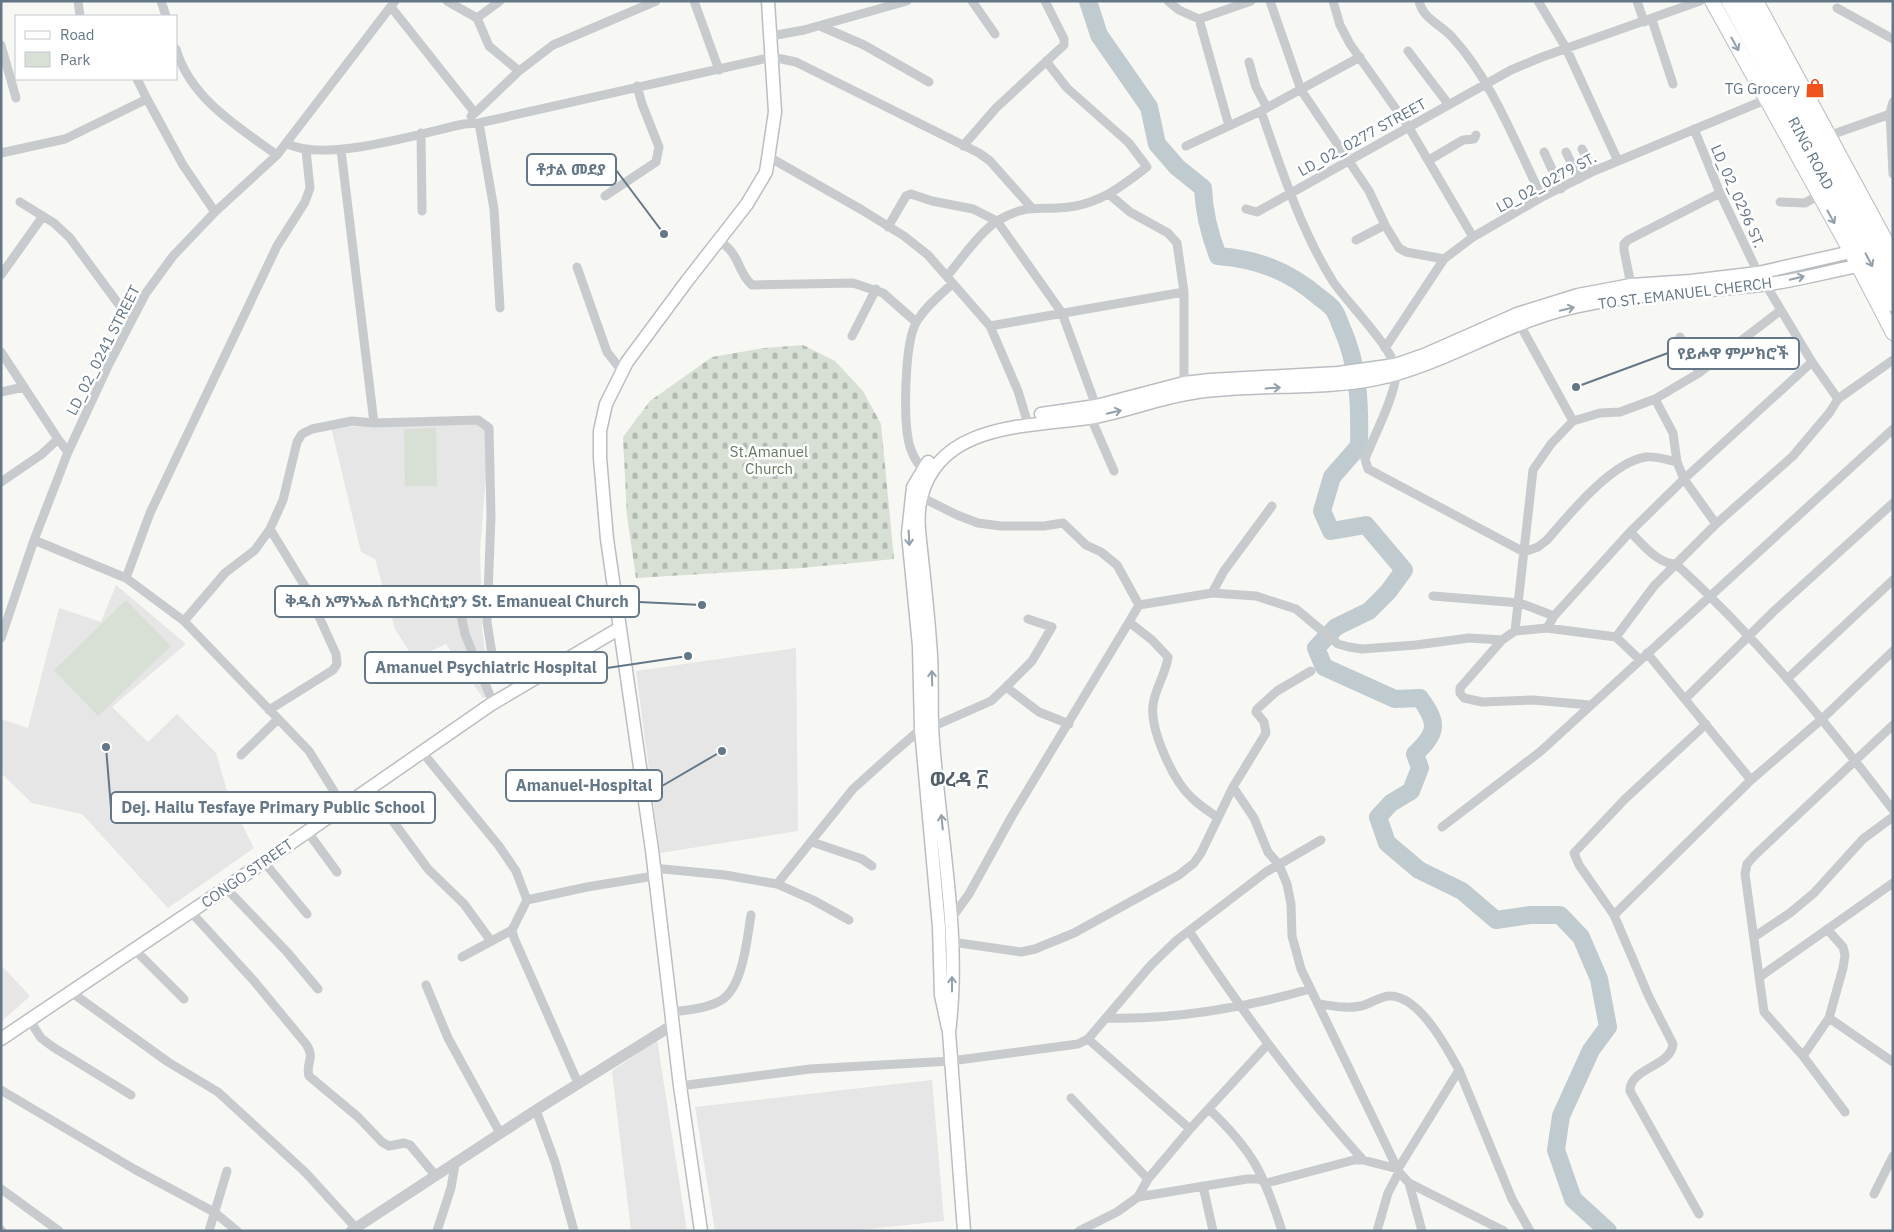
<svg xmlns="http://www.w3.org/2000/svg" width="1894" height="1232" font-family="'IBM Plex Sans','Noto Sans Ethiopic',sans-serif">
  <style>
    .built { fill: #e5e6e5 }
    .green { fill: #d8e0d5 }
    .cemetery { fill: url(#cemetery-stones) }
    .lines { fill: none; stroke-linecap: round; stroke-linejoin: round }
    .river { stroke: #c0cbd0; stroke-width: 18 }
    .secondary-casing { stroke: #b9bec3; stroke-width: 15 }
    .primary-casing { stroke: #babec2; stroke-width: 16 }
    .trunk-casing { stroke: #b9bdc0; stroke-width: 18 }
    .minor { stroke: #c7cbce; stroke-width: 9 }
    .tertiary { stroke: #c7cbce; stroke-width: 11 }
    .secondary { stroke: #fff; stroke-width: 12 }
    .primary { stroke: #fff; stroke-width: 14 }
    .trunk { stroke: #fff; stroke-width: 15 }
    .oneway { stroke: #92a0ab }
    .labels { text-anchor: middle; dominant-baseline: central; stroke-width: 5; stroke-linejoin: round; paint-order: stroke }
    .poi-label { font-size: 15px; fill: #647787; stroke: #fff; text-anchor: end }
    .street-label { font-size: 15px; fill: #647787; stroke: #fff }
    .park-label { font-size: 15px; fill: #64795f; stroke: #fff }
    .district-label { font-size: 20px; font-weight: bold; fill: #53606c; stroke: #fff }
    .leader { fill: none; stroke: #647787; stroke-width: 2 }
    .callout-dot { fill: #647787; stroke: #fff; stroke-width: 2 }
    .callout { fill: #fff; stroke: #647787; stroke-width: 2 }
    .callout-label { font-size: 16px; text-anchor: middle; font-weight: bold; fill: #647787 }
  </style>
  <defs>
    <pattern id="cemetery-stones" width="16" height="16" patternUnits="userSpaceOnUse" patternTransform="scale(1.25)"><rect width="16" height="16" fill="#d8e0d5"/><path d="M2 7V4a2 2 0 0 1 4 0v3zM10 15v-3a2 2 0 0 1 4 0v3z" fill="#b3bab2"/></pattern>
  </defs>
  <rect width="100%" height="100%" fill="#f7f7f4"/>
  <path class="built" d="M490,422L480,551L482,628L490,694L483,698L446,644L414,659L395,629L375,559L361,552L331,427Z
    M116,585L186,644L112,707L148,742L177,714L216,753L230,801L254,848L168,908L82,814L32,803L1,773V719L28,728L59,608L101,622Z
    M796,648L798,831L660,853L636,671Z
    M1,965L30,996L1,1022Z
    M657,1040L687,1231H631L612,1071Z
    M932,1080L944,1221L849,1231H715L695,1107Z"/>
  <path class="green" d="M436,428L437,486H405L404,429Z
    M126,600L171,646L98,716L54,670Z"/>
  <path class="cemetery" d="M803,345L835,361L863,391L881,424L894,559L802,568L636,578L627,516L623,437L650,401L712,357L764,348Z"/>
  <g class="lines">
    <path class="river" d="M1088,1L1099,35L1149,107L1157,144L1177,167L1203,188C1204,213 1209,233 1218,256C1257,259 1289,271 1319,297C1323,300 1329,304 1333,309C1337,314 1339,321 1341,326C1359,365 1360,405 1359,446L1332,477L1322,511L1331,531L1366,525L1404,570L1388,592L1369,611L1336,627L1316,648L1324,667L1395,699L1420,698C1439,724 1437,733 1415,754L1420,768L1411,791L1391,803L1378,817L1387,843L1419,870L1462,891L1496,920L1530,915H1560L1581,937L1599,979L1608,1027L1591,1050L1561,1116L1556,1150L1573,1199L1608,1231"/>
    <defs>
      <path id="secondary" d="M1041,414L1096,406L1184,383L1210,380L1338,373L1395,365L1424,355L1517,314L1578,295L1631,285L1691,281L1758,273L1851,252
        M928,462L913,487L908,534L919,646L921,729L939,927L941,995L948,1028
        M1,1039L226,888L490,705L620,628
        M701,1231L680,1086L652,850L607,539L600,458V431L606,404L627,362L687,281L747,204L766,172L775,112L768,1
        M964,1231L949,1032C962,930 938,829 932,727C931,699 933,671 930,642C928,614 925,586 922,559C920,538 916,518 921,498C939,423 1027,427 1088,418C1123,413 1157,398 1192,393C1253,383 1315,391 1376,379C1440,366 1498,327 1562,310C1627,293 1694,293 1760,285C1792,282 1825,272 1858,266"/>
      <path id="primary" d="M1712,1L1851,252L1893,333
        M1756,1L1893,254"/>
      <path id="trunk" d="M1729,1L1893,304
        M1743,1L1893,278"/>
    </defs>
    <use href="#secondary" class="secondary-casing"/>
    <use href="#primary" class="primary-casing"/>
    <use href="#trunk" class="trunk-casing"/>
    <path class="minor" d="M78,1L80,16
      M161,1L166,16
      M447,1L477,18L500,1
      M694,1L719,70
      M972,1L995,34
      M1168,1L1179,10L1199,19L1229,126
      M1270,1L1301,90L1369,191L1385,225L1399,248L1406,252L1444,259
      M1333,1L1340,25L1350,44L1408,126L1473,237
      M1419,1C1423,19 1440,24 1452,37C1492,80 1516,145 1542,197
      M1538,1L1566,48L1618,161
      M1637,1L1644,22
      M391,7L475,113L471,116
      M1837,8L1893,39
      M477,18L489,46L519,71
      M1199,19L1251,1
      M1652,20L1673,84
      M820,26L864,45L929,82
      M771,36L804,30L907,1
      M1,45L16,98
      M176,49C190,98 238,127 277,155
      M1408,51L1449,105
      M1249,62L1256,87L1267,108
      M137,79L147,99
      M1893,102L1890,113L1893,174
      M1261,111C1281,168 1300,228 1332,280C1345,301 1397,351 1396,373C1396,394 1373,438 1365,459L1368,469L1524,552L1538,547L1547,540C1569,515 1611,462 1646,457C1656,456 1668,460 1677,462
      M475,113L519,71L553,45L656,1
      M479,123L494,209L500,308
      M1694,129L1720,193L1758,273
      M421,133L422,211
      M1828,136L1893,113
      M286,143C324,164 421,133 464,124L479,123L772,57L796,62L979,153L990,161L1031,207
      M963,146L996,108L1064,45V39L1045,1
      M1186,146L1261,111L1360,57
      M1582,149L1594,171
      M341,150L374,423
      M1544,152L1561,189
      M1566,152L1579,179
      M1,153L65,139L147,99L183,165L215,212
      M769,157L862,210L904,236L928,255L990,326L1018,391L1028,424
      M1429,160L1463,140L1474,139L1476,135
      M1110,195L1130,212L1168,233L1177,243L1184,292V383
      M605,196L656,162L659,147L642,104L637,86
      M20,202L54,223L70,238L131,321
      M1780,202L1805,203L1819,195
      M1246,209L1257,212L1511,70L1542,57L1700,1
      M888,227L906,196L911,194L932,201L973,209L997,221L1062,313L1096,406
      M718,240C742,255 736,271 752,285L853,283L883,293L916,322
      M1356,240L1385,225
      M577,267L607,352L622,371
      M1,275L43,216
      M947,276C961,260 981,230 999,220C1028,203 1039,211 1069,207C1101,203 1122,186 1147,167L1129,143L1067,88L1046,61
      M1631,285L1624,250V244L1628,240L1720,193
      M1766,285L1812,362L1684,479L1630,532C1643,544 1657,564 1676,564C1757,638 1827,723 1893,810
      M1519,323L1573,421L1600,413L1620,412L1655,399L1699,373L1781,310
      M990,326L1184,292
      M852,336L876,289
      M1680,337L1699,373
      M1385,348L1444,259L1473,237L1542,197L1594,171L1765,100
      M1,352L58,439
      M1812,362L1838,399
      M1,392L24,387
      M1655,399L1673,433L1677,462L1684,479L1716,524
      M1091,418L1114,471
      M927,472C919,467 913,456 910,447C903,423 904,342 917,321C926,306 940,295 952,284
      M1,482L42,454L58,439L68,452
      M921,497L957,515L978,523L1001,526H1044L1063,523L1086,545L1101,552L1117,565L1139,605
      M34,540L126,578L184,621L309,751L343,806
      M126,578L150,513L277,246L305,202L310,188L306,150
      M1212,593L1256,596L1296,609L1338,644L1349,647L1362,649L1416,645L1469,638L1502,640L1515,631L1547,628L1616,637L1640,660
      M394,596L420,612L460,610L465,634L493,703
      M1433,596L1520,603L1554,616
      M184,621L225,573L255,550L270,529L283,500L297,442L302,434L312,429L352,421L374,423L478,420L489,428L491,516L487,622L492,654
      M1129,622L1139,605L1212,593L1224,571L1272,506
      M1547,628L1554,616L1630,532
      M1515,631L1533,470L1551,444L1573,421
      M1616,637L1654,586L1716,524L1793,456L1830,412L1838,399L1893,360
      M1,638L34,540L68,452L108,366L146,293L173,256L215,212L277,155L395,1
      M1502,640L1460,688V693L1464,698L1482,702L1533,700L1590,705
      M1647,653L1751,780
      M1787,679L1893,580
      M1006,687L1032,661L1052,627L1028,619
      M1685,699L1774,611L1893,503
      M269,710L333,670L337,664L336,654L306,588L270,529
      M423,753L499,846L516,871L527,900L587,887L654,876
      M241,755L278,719
      M1233,787L1266,733L1264,722L1256,712L1257,709L1277,691L1311,671
      M370,790L428,869L464,904L491,941
      M1442,827L1541,751L1893,429
      M307,831L337,872
      M812,842L862,859L872,866
      M264,862L307,914
      M653,868L725,875L777,884L853,789L893,753L921,729L932,727L991,701L1006,687L1039,712L1069,724
      M777,884L813,900L849,920
      M226,888L287,952L318,989
      M527,900L512,930L514,938L578,1083
      M191,912L254,981L306,1044C316,1059 305,1063 309,1076L358,1117L382,1142L389,1146L404,1143L410,1145L435,1175
      M1614,915L1751,780L1822,719L1893,651
      M953,916L969,894L1012,816L1129,622L1152,640L1168,657C1166,674 1155,688 1153,705C1150,730 1173,781 1192,798C1199,805 1208,811 1217,817
      M1189,931C1242,1011 1298,1088 1363,1160
      M1754,937L1790,913L1814,893L1863,839L1893,817
      M952,942L1021,952L1035,949L1074,933L1179,875L1194,863L1201,853L1233,787L1254,818L1268,852L1279,865L1287,884L1291,904L1292,936L1301,969L1399,1172L1409,1183L1422,1231
      M135,950L184,999
      M462,957L512,930
      M1761,976L1893,883
      M426,985L448,1038L500,1133
      M71,992L168,1062L218,1092L306,1173L356,1228
      M1319,1004C1333,1006 1347,1009 1361,1006C1371,1004 1381,995 1391,996C1420,997 1447,1048 1459,1070
      M672,1012C687,1010 704,1009 718,1002C743,991 747,939 751,915
      M1108,1018C1173,1020 1248,1007 1310,989
      M1829,1018L1893,1062
      M30,1021L41,1038L53,1047L131,1095
      M1088,1039L1190,1129
      M1803,1056L1829,1018L1843,968L1845,955L1843,947L1827,929
      M680,1086L810,1069L951,1061L1078,1044L1088,1039L1151,965L1177,940L1266,872L1321,840
      M1,1090L134,1169L214,1212L237,1231
      M1071,1098L1148,1179
      M1209,1109C1253,1151 1264,1174 1282,1231
      M536,1110L555,1162L574,1231
      M1845,1112L1803,1056L1764,1012L1745,874L1747,864L1755,855L1893,725
      M1409,1183L1504,1231
      M1203,1186L1213,1231
      M1,1189L59,1231
      M1874,1194L1893,1156
      M1138,1197L1247,1179H1258L1267,1183L1354,1160H1363L1398,1169L1459,1070L1512,1199L1530,1231
      M1699,1214L1630,1091C1629,1068 1671,1067 1673,1044L1649,997L1614,915L1579,865L1574,853L1625,799L1706,724
      M1,1230L2,1231
      M209,1231L227,1171
      M437,1231L451,1188L455,1164
      M1079,1231L1117,1212L1138,1197L1148,1179L1190,1129L1268,1044
      M1377,1231L1388,1193L1399,1172"/>
    <path class="tertiary" d="M351,1231L536,1110L674,1024"/>
    <use href="#secondary" class="secondary"/>
    <use href="#primary" class="primary"/>
    <use href="#trunk" class="trunk"/>
  </g>
  <defs><path id="oneway-shaft" d="M-6 0H5M1.5-3L5.5 0L1.5 3" fill="none" stroke-width="1.6" stroke-linecap="round" stroke-linejoin="round" transform="scale(1.25)"/></defs>
  <g class="oneway">
    <use href="#oneway-shaft" transform="translate(1735 44) rotate(61)"/>
    <use href="#oneway-shaft" transform="translate(1831 217) rotate(61)"/>
    <use href="#oneway-shaft" transform="translate(1869 260) rotate(62)"/>
    <use href="#oneway-shaft" transform="translate(1797 278) rotate(-13)"/>
    <use href="#oneway-shaft" transform="translate(1567 309) rotate(-14)"/>
    <use href="#oneway-shaft" transform="translate(1273 388) rotate(-4)"/>
    <use href="#oneway-shaft" transform="translate(1114 412) rotate(-14)"/>
    <use href="#oneway-shaft" transform="translate(909 538) rotate(87)"/>
    <use href="#oneway-shaft" transform="translate(932 678) rotate(-92)"/>
    <use href="#oneway-shaft" transform="translate(942 822) rotate(-96)"/>
    <use href="#oneway-shaft" transform="translate(952 984) rotate(-90)"/>
  </g>
  <defs>
    <symbol id="shop-bare" viewBox="-9 -9 18 18"><path d="M-5-2.5h2.3a2.7 3.5 0 0 1 5.4 0H5L5.5 6h-11ZM-1.5-2.5h3a1.5 2.3 0 0 0-3 0Z" fill="#f0531b" stroke="#fff" stroke-width="2.5" paint-order="stroke"/></symbol>
  </defs>
  <g fill-rule="evenodd">
    <use href="#shop-bare" x="1801" y="74" width="28" height="28"/>
  </g>
  <g class="labels">
    <g class="poi-label">
      <text x="1800" y="88">TG Grocery</text>
    </g>
    <g class="street-label">
      <text transform="translate(1362 137) rotate(-29)">LD_02_0277 STREET</text>
      <text transform="translate(1811 153) rotate(62)">RING ROAD</text>
      <text transform="translate(1546 182) rotate(-28)">LD_02_0279 ST.</text>
      <text transform="translate(1738 196) rotate(66)">LD_02_0296 ST.</text>
      <text transform="translate(1685 293) rotate(-7)">TO ST. EMANUEL CHERCH</text>
      <text transform="translate(103 350) rotate(-63)">LD_02_0241 STREET</text>
      <text transform="translate(247 873) rotate(-35)">CONGO STREET</text>
    </g>
    <g class="park-label">
      <text x="769" y="451">St.Amanuel<tspan x="769" dy="17">Church</tspan></text>
    </g>
    <g class="district-label">
      <text x="959" y="778">ወረዳ ፫</text>
    </g>
  </g>
  <path class="leader" d="M664 234L616 170M1576 387L1668 353M702 605L639 602M688 656L607 668M722 751L662 786M106 747L111 808"/>
  <g class="callout-dot">
    <circle cx="664" cy="234" r="5"/>
    <circle cx="1576" cy="387" r="5"/>
    <circle cx="702" cy="605" r="5"/>
    <circle cx="688" cy="656" r="5"/>
    <circle cx="722" cy="751" r="5"/>
    <circle cx="106" cy="747" r="5"/>
  </g>
  <g class="callout">
    <rect x="527" y="154" width="89" height="31" rx="5"/>
    <rect x="1668" y="338" width="131" height="31" rx="5"/>
    <rect x="275" y="586" width="364" height="31" rx="5"/>
    <rect x="365" y="652" width="242" height="31" rx="5"/>
    <rect x="506" y="770" width="156" height="31" rx="5"/>
    <rect x="111" y="792" width="324" height="31" rx="5"/>
  </g>
  <g class="callout-label">
    <text x="571" y="175">ቶታል መደያ</text>
    <text x="1733" y="359">የይሖዋ ምሥክሮች</text>
    <text x="457" y="607">ቅዱስ አማኑኤል ቤተክርስቲያን St. Emanueal Church</text>
    <text x="486" y="673">Amanuel Psychiatric Hospital</text>
    <text x="584" y="791">Amanuel-Hospital</text>
    <text x="273" y="813">Dej. Hailu Tesfaye Primary Public School</text>
  </g>
  <rect width="1894" height="1232" fill="none" stroke="#647787" stroke-width="5"/>
  <rect x="15" y="15" width="162" height="65" fill="#ffffff" stroke="#c1c9cf"/>
  <rect x="25" y="31" width="25" height="8" fill="#ffffff" stroke="#c1c9cf"/>
  <text x="60" y="40" font-size="15" fill="#647787">Road</text>
  <rect x="25" y="52" width="25" height="15" fill="#d8e0d5" stroke="#c1c9cf"/>
  <text x="60" y="65" font-size="15" fill="#647787">Park</text>
</svg>
